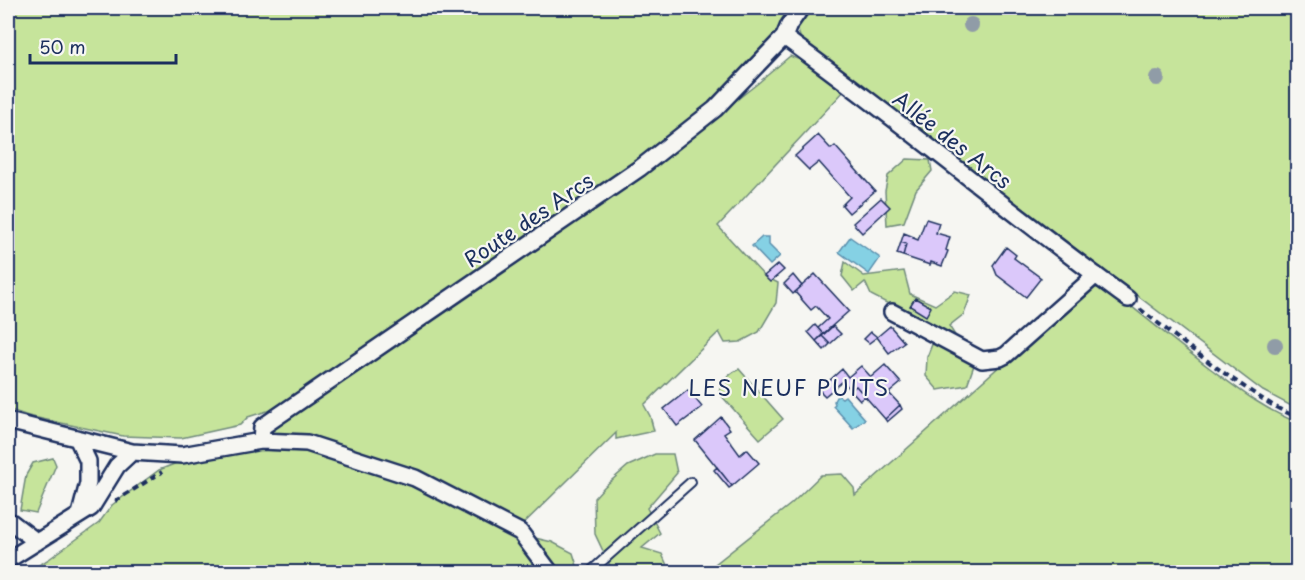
<svg xmlns="http://www.w3.org/2000/svg" width="1305" height="580" font-family="'Playpen Sans',sans-serif">
  <style>
    .green { fill: #c6e49b; stroke: #708a7c; stroke-width: 1.5 }
    .water { fill: #85d1e4; stroke: #5b90ae; stroke-width: 1.5 }
    .building { fill: #dbc8fa; stroke: #1b2f5e; stroke-width: 1.5 }
    .lines { fill: none; stroke-linecap: round; stroke-linejoin: round }
    .lane-casing { stroke: #1b2f5e; stroke-width: 12 }
    .street-casing { stroke: #1b2f5e; stroke-width: 20 }
    .path { stroke: #1b2f5e; stroke-width: 4; stroke-dasharray: 6 4.5; stroke-linecap: butt }
    .lane { stroke: #f6f6f2; stroke-width: 8 }
    .street { stroke: #f6f6f2; stroke-width: 15 }
    .tree { fill: #909ca7 }
    .labels { text-anchor: middle; dominant-baseline: central; stroke-width: 4.5; stroke-linejoin: round; paint-order: stroke }
    .street-label { font-size: 21px; fill: #1b2f5e; stroke: #f6f6f2 }
    .neighbourhood-label { font-size: 22px; letter-spacing: 1.5px; fill: #1b2f5e; stroke: #f6f6f2 }
  </style>
  <rect width="100%" height="100%" fill="#f6f6f2"/>
  <filter id="ink" filterUnits="userSpaceOnUse"><feTurbulence type="fractalNoise" baseFrequency=".0167" numOctaves="2"/><feDisplacementMap in="SourceGraphic" scale="12" xChannelSelector="R" yChannelSelector="G"/><feConvolveMatrix kernelMatrix="1 2 1 2 8 2 1 2 1" color-interpolation-filters="sRGB"/></filter>
  <g filter="url(#ink)">
    <path class="green" d="M8,8H791L781,28L745,68L710,103L681,129L655,164L757,84L790,56L808,63L846,89L718,226L764,276L778,283L776,303L759,332L740,342L725,343L719,332L644,405L650,416L654,431L616,439V433L514,533L552,542L573,553L579,572H28L49,559L99,523L112,505L159,470L281,422L267,411L248,417L240,425L181,438L123,436L28,416L8,409Z
      M811,8H1297V409L1263,391L801,40L797,27Z
      M907,159L930,160L932,171L916,190L904,222L887,225L885,191L888,176Z
      M845,262L864,276L904,271L910,294L935,305L955,291L971,295L964,314L949,326L974,365L967,385L938,390L926,376L927,357L933,342L920,320L871,295L865,282L854,291L842,276Z
      M1093,288H1101L1116,294C1147,319 1179,345 1211,369C1238,389 1265,410 1297,422V572H705L791,504L821,475L842,474L854,488L855,495L1085,290Z
      M739,369L783,419L760,439L719,393C721,381 729,374 739,369Z
      M655,454H673L677,473L647,508L660,533L642,548L662,554L670,572H613L595,534L594,498L604,487L628,466Z
      M53,458L56,465L36,513L20,510L26,475L33,463Z"/>
    <path class="water" d="M762,237H769V245L780,256L770,265L752,246Z
      M850,237L880,258L869,274L839,252Z
      M839,396L842,398L845,396L865,419L853,428L833,406L835,404L834,401L836,397Z"/>
    <path class="building" d="M818,135L831,149L835,146L875,191L849,213L842,205L850,197L819,162L809,170L795,156Z
      M881,198L890,207L862,233L853,223Z
      M926,219L939,223L936,233L950,237L946,250L948,251L942,266L931,262L930,265L903,256L906,244L901,242L904,233L914,237L913,238L918,240Z
      M901,242L906,244L903,256L897,254Z
      M1006,247L1016,255L1014,258L1041,278L1026,297L997,275L993,265Z
      M778,264L784,270L770,282L764,276Z
      M815,274L849,311L823,334L818,328L828,319L816,306L811,310L795,292Z
      M793,275L802,286L793,294L784,284Z
      M915,298L931,307L926,316L910,306Z
      M815,325L823,334L816,341L808,332Z
      M833,326L841,334L830,344L822,336Z
      M890,326L904,342L889,353L877,337Z
      M871,332L877,337L869,343L864,339Z
      M822,336L830,344L824,350L816,341Z
      M885,365L901,383L889,393L900,405L885,419L856,386L851,390L843,381L825,396L819,390L842,369L848,377L861,366L871,377Z
      M856,386L865,396L860,400L851,390Z
      M688,390L702,407L677,426L664,409Z
      M900,405L902,409L887,422L885,419Z
      M721,417L730,429L724,433L740,455L747,449L759,463L732,486L695,440Z
      M717,467L732,486L729,488L714,470Z"/>
    <g class="lines">
      <defs>
        <path id="lane" d="M590,572L691,482"/>
        <path id="street" d="M784,37C901,121 1011,214 1128,299
          M892,312L982,360L1000,358L1006,355L1096,275
          M8,421L132,452L182,455L261,441L307,443L415,478L520,532L550,572
          M77,438L88,461V483L80,514
          M261,441L262,427L640,168L715,109L784,37L789,25L801,8
          M8,521L11,522L37,542
          M8,560L91,508L117,466L132,452"/>
      </defs>
      <use href="#lane" class="lane-casing"/>
      <use href="#street" class="street-casing"/>
      <path class="path" d="M770,8L777,14
        M1140,309C1176,337 1211,365 1249,390C1264,400 1280,411 1298,417
        M115,501L162,472"/>
      <use href="#lane" class="lane"/>
      <use href="#street" class="street"/>
    </g>
    <g class="tree">
      <circle cx="971" cy="25" r="8"/>
      <circle cx="1157" cy="78" r="8"/>
      <circle cx="1275" cy="345" r="8"/>
    </g>
  </g>
  <g class="labels">
    <g class="street-label">
      <text transform="translate(953 139) rotate(38)">Allée des Arcs</text>
      <text transform="translate(528 219) rotate(-34)">Route des Arcs</text>
    </g>
    <g class="neighbourhood-label">
      <text x="789" y="386">LES NEUF PUITS</text>
    </g>
  </g>
  <rect width="1305" height="580" fill="none" stroke="#f6f6f2" stroke-width="30"/>
  <rect x="15" y="15" width="1275" height="550" fill="none" stroke="#1b2f5e" stroke-width="2" filter="url(#ink)"/>
  <path d="M30 54v9h146v-9" fill="none" stroke="#1b2f5e" stroke-width="3"/>
  <text x="39" y="54" font-size="18" fill="#1b2f5e" stroke="#f6f6f2" stroke-width="4.5" paint-order="stroke">50 m</text>
</svg>
